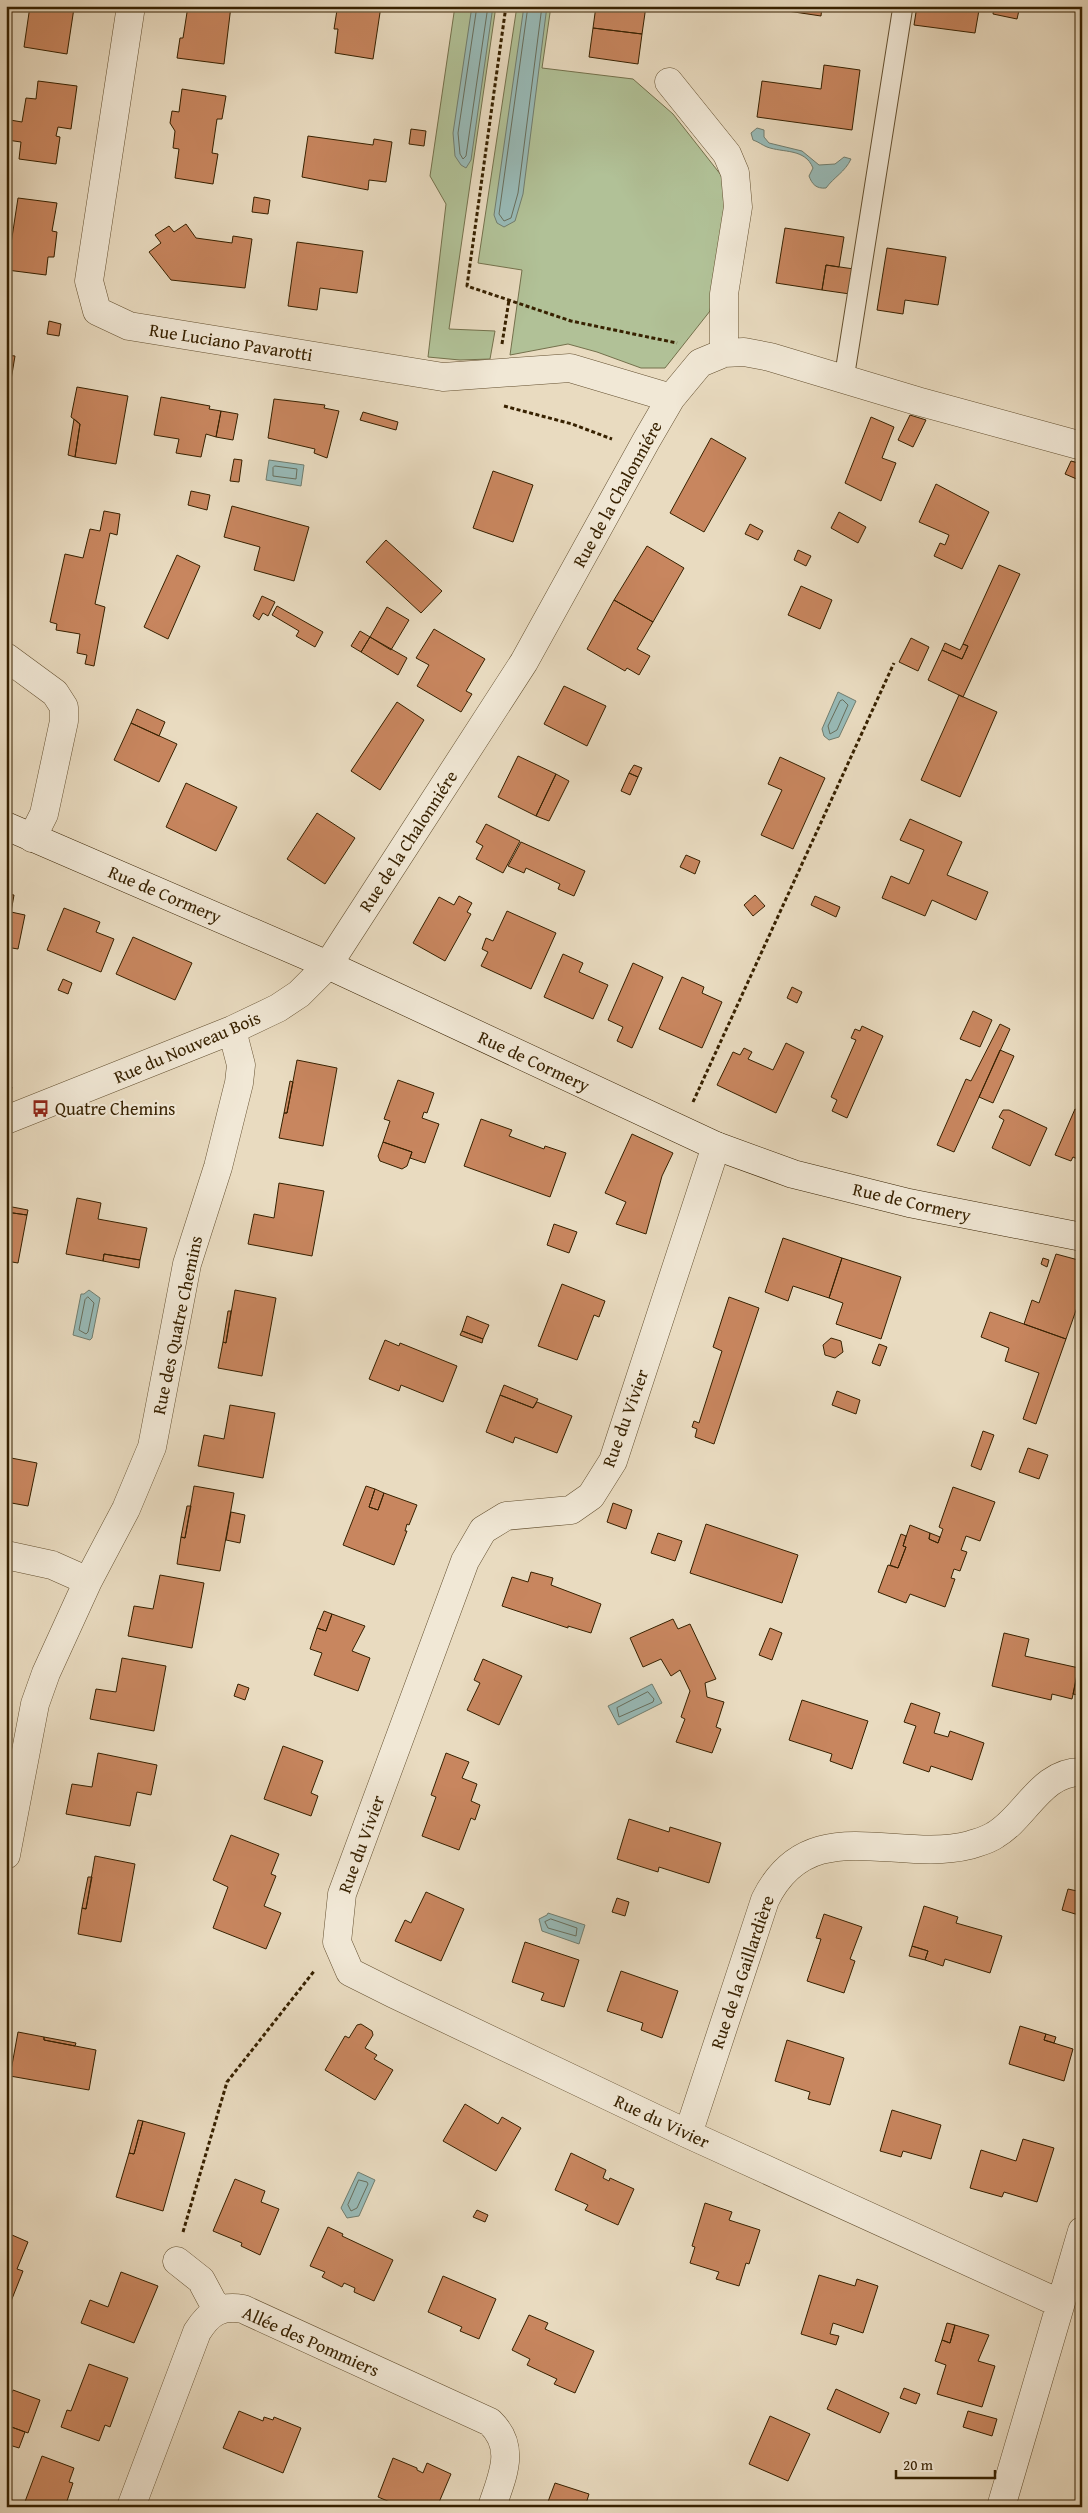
<svg xmlns="http://www.w3.org/2000/svg" width="1088" height="2513" font-family="'Gentium Book Plus',serif">
  <style>
    .green { fill: #b1c197; stroke: #74714c }
    .water { fill: #98bab7; stroke: #717d6e }
    .lines { fill: none; stroke-linecap: round; stroke-linejoin: round }
    .shore { stroke: #686e5c; stroke-width: 1 }
    .building { fill: #c8865f; stroke: #372100 }
    .service-casing { stroke: #645030; stroke-width: 21 }
    .minor-casing { stroke: #645030; stroke-width: 29 }
    .secondary-casing { stroke: #372100; stroke-width: 29 }
    .path { stroke: #372100; stroke-width: 3; stroke-dasharray: 4 2.5; stroke-linecap: butt }
    .service { stroke: #f1e8d6; stroke-width: 19 }
    .minor { stroke: #f1e8d6; stroke-width: 28 }
    .secondary { stroke: #f1e8d6; stroke-width: 28 }
    .labels { text-anchor: middle; dominant-baseline: central; stroke-width: 4.5; stroke-linejoin: round; paint-order: stroke }
    .street-label { font-size: 18px; fill: #372100; stroke: #f1e8d6 }
    .poi-label { font-size: 18px; fill: #372100; stroke: #f1e8d6; text-anchor: start }
  </style>
  <rect width="100%" height="100%" fill="#e9dbc0"/>
  <filter id="stains"><feTurbulence type="fractalNoise" baseFrequency=".004" numOctaves="4"/><feColorMatrix values="0 0 0 0 .2 0 0 0 0 .09 0 0 0 0 .02 0 0 0 .5 -.17"/></filter>
  <radialGradient id="worn" r=".72"><stop offset=".6" stop-color="#630" stop-opacity="0"/><stop offset="1" stop-color="#630" stop-opacity=".3"/></radialGradient>
  <path class="green" d="M455,6H496L449,329L495,331L490,359L460,360L428,357L446,204L430,176Z
    M517,6H551L542,68L633,79L673,114L721,175L727,197L710,311L665,368H641L597,352L568,344L510,355L522,270L478,263Z"/>
  <path class="water" d="M472,6H493L471,160L466,168L461,165L455,156L453,133Z
    M524,6H547L523,194L515,221L504,227L497,223L494,215Z
    M757,128L764,130V137L769,143L802,151L819,165L835,164L844,157L851,159C845,172 834,177 826,188C816,189 812,184 809,176L813,168C805,148 783,153 767,147C762,145 759,142 753,140L751,133Z
    M269,460L304,465L301,486L266,480Z
    M838,692L856,701L839,737L829,740L824,736L822,729Z
    M89,1290L100,1298L92,1338L90,1340L73,1335L81,1294H84Z
    M652,1684L662,1703L618,1725L608,1706Z
    M548,1913L585,1925L579,1944L542,1931L539,1919L547,1915Z
    M358,2172L375,2180L359,2216L347,2218L341,2208Z"/>
  <g class="lines">
    <path class="shore" d="M477,6L458,133L460,154L463,159L466,156L488,6
      M528,6L499,214L504,221L511,218L518,193L542,6
      M275,466L297,469L296,479L273,476V468Z
      M843,700L848,705L837,730L830,734L828,726L840,701Z
      M88,1297L94,1303L88,1332L86,1334L79,1330L85,1300Z
      M648,1692L654,1699L653,1702L619,1717L617,1708Z
      M551,1919L577,1928L576,1936L548,1928L545,1922Z
      M359,2180L367,2182L368,2184L357,2208L351,2211L348,2205Z"/>
  </g>
  <path class="building" d="M30,6H89L88,10L74,8L67,54L24,47Z
    M188,6H231L224,64L177,58L180,38H183Z
    M342,6H381L373,59L335,53L338,29H334L337,10L341,11Z
    M596,6H646L642,34L593,28Z
    M754,6H822L821,16Z
    M917,6H968L967,8L979,10L975,33L914,25Z
    M994,6H1020L1017,19L993,14Z
    M593,28L642,34L638,64L589,57Z
    M824,65L860,70L852,130L757,117L762,81L821,89Z
    M38,81L77,86L71,129L58,127L56,136L60,137L56,164L19,159L21,142L7,140L10,120L22,122L26,98L36,99Z
    M182,89L226,96L222,119H217L212,153L218,154L213,184L175,178L179,149L173,148L175,131L170,123L172,111L179,112Z
    M411,129L426,131L424,146L409,144Z
    M308,136L373,145L374,139L392,142L386,182L369,180L368,190L302,177Z
    M254,197L270,200L268,214L252,212Z
    M18,198L57,203L52,231L57,232L54,257H48L46,275L7,270Z
    M186,224L196,238L232,243L233,236L252,239L245,288L171,280L149,252L161,243L155,235L169,226L174,232Z
    M785,228L844,237L839,267L826,265L822,290L776,283Z
    M297,242L363,251L357,293L320,288L317,310L288,306Z
    M887,248L946,257L938,305L905,300L903,314L877,310Z
    M826,265L854,269L850,294L822,290Z
    M49,321L61,324L59,336L47,334Z
    M6,355L15,356L6,410Z
    M77,387L128,396L116,464L75,457L80,424L71,417Z
    M161,397L210,406L209,409L221,411L216,437L206,434L201,457L176,453L179,439L154,435Z
    M274,399L325,405L324,408L339,411L327,458L314,453L315,449L268,438Z
    M221,411L238,414L233,440L216,437Z
    M363,412L398,422L396,430L360,420Z
    M910,415L926,420L913,447L898,440Z
    M871,417L894,427L882,458L896,463L881,501L845,483Z
    M74,419L80,424L75,457L68,455Z
    M711,438L746,458L704,532L670,513Z
    M234,459L242,460L239,482L230,481Z
    M1071,461L1082,464L1079,480L1065,474Z
    M493,471L533,485L513,542L473,528Z
    M936,484L989,512L962,569L934,556L940,543L945,545L949,535L919,522Z
    M191,491L210,495L207,510L188,505Z
    M232,506L309,527L294,581L254,570L260,547L224,537Z
    M104,511L120,514L117,535L110,533L95,604L105,607L94,666L85,664L87,655L77,653L80,634L56,630L57,624L50,622L65,554L83,558L90,529L100,531Z
    M839,512L866,527L858,543L831,528Z
    M750,524L763,531L758,540L745,534Z
    M386,540L442,591L421,613L366,562Z
    M647,546L684,568L653,622L614,600Z
    M798,550L811,556L806,566L794,560Z
    M177,555L200,566L168,639L144,627Z
    M999,565L1020,574L963,697L928,680L942,650L962,659L968,646L963,644Z
    M801,586L832,600L820,629L788,615Z
    M262,596L275,602L268,616L263,613L259,620L253,616Z
    M614,600L653,622L637,649L650,656L639,675L627,668L625,671L587,649Z
    M277,606L323,632L315,647L296,636L299,631L272,615Z
    M387,607L409,620L391,650L370,637Z
    M434,629L485,659L466,691L472,694L461,712L417,686L429,665L416,658Z
    M360,631L370,637L361,652L351,646Z
    M370,637L407,658L398,675L361,652Z
    M911,638L929,647L918,671L899,662Z
    M945,643L960,650L963,644L968,646L962,659L942,650Z
    M564,686L606,706L587,746L544,724Z
    M959,695L997,712L960,797L921,780Z
    M397,702L424,720L380,790L351,771Z
    M137,709L165,722L159,736L131,723Z
    M131,723L177,744L159,782L114,760Z
    M518,756L556,774L536,816L498,797Z
    M780,757L825,778L793,849L761,835L782,790L768,784Z
    M634,765L642,768L638,777L629,773Z
    M629,773L638,777L630,795L621,791Z
    M556,774L569,781L549,821L536,816Z
    M186,783L237,807L216,851L166,827Z
    M317,813L355,838L325,884L287,859Z
    M910,819L962,842L947,875L988,892L976,920L932,900L925,916L882,898L891,876L909,884L924,850L900,840Z
    M486,824L520,841L503,873L476,859L483,846L476,842Z
    M521,842L585,871L574,896L558,889L560,884L526,868L524,873L508,866Z
    M686,855L700,861L695,874L680,867Z
    M6,894L14,895L11,912L25,915L18,949L6,947Z
    M755,895L765,906L753,916L744,905Z
    M459,896L472,903L467,912L471,914L445,961L413,943L439,897L454,905Z
    M815,896L840,907L836,917L811,905Z
    M64,908L100,922L96,932L114,939L101,972L47,950Z
    M507,911L556,933L531,989L481,966L488,952L482,949L486,938L493,941Z
    M133,937L192,963L175,1000L116,974Z
    M563,954L583,963L579,972L608,985L593,1019L544,997Z
    M633,963L663,977L632,1048L617,1041L623,1027L608,1020Z
    M682,977L704,987L702,993L722,1002L702,1048L659,1029Z
    M63,979L72,983L68,994L58,990Z
    M792,987L802,992L797,1003L787,998Z
    M973,1011L992,1020L980,1047L960,1039Z
    M1000,1024L1010,1029L954,1152L937,1145L966,1079L971,1081Z
    M862,1026L883,1036L847,1118L832,1111L837,1100L831,1097L856,1040L851,1038L855,1029L860,1031Z
    M786,1043L804,1052L776,1113L717,1085L733,1052L740,1055L744,1048L752,1052L748,1059L773,1070Z
    M1000,1050L1014,1056L993,1103L979,1097Z
    M297,1060L337,1068L323,1146L279,1138L284,1113H287Z
    M398,1080L434,1093L427,1113L424,1112L422,1118L439,1124L425,1163L410,1158L412,1152L383,1142L390,1121L384,1119Z
    M290,1081L293,1082L287,1113H284Z
    M6,1085L12,1087L11,1094L6,1096Z
    M1075,1109L1082,1112V1161L1073,1157L1071,1161L1055,1155Z
    M1003,1110H1009L1047,1128L1030,1166L992,1148L1004,1120L999,1117Z
    M481,1119L512,1130L509,1136L544,1149L545,1146L566,1153L550,1197L464,1166Z
    M632,1134L673,1153L662,1176L646,1234L616,1224L626,1202L605,1193Z
    M383,1142L412,1152L407,1166L402,1169L380,1161L378,1156Z
    M279,1183L324,1191L312,1256L248,1244L254,1214L274,1218Z
    M77,1198L101,1203L98,1219L147,1228L140,1260L104,1254L103,1261L66,1254Z
    M7,1206L28,1210L27,1215L6,1212Z
    M6,1212L27,1215L18,1263L6,1261Z
    M554,1224L577,1232L569,1253L547,1245Z
    M783,1238L842,1258L829,1298L793,1286L788,1301L765,1292Z
    M104,1254L140,1260L139,1268L103,1261Z
    M1056,1254L1082,1261V1293L1066,1339L1024,1324L1032,1300L1039,1303Z
    M842,1258L901,1277L881,1339L836,1324L843,1303L829,1298Z
    M1043,1258L1049,1260L1047,1267L1041,1264Z
    M562,1284L605,1301L599,1317L594,1315L577,1360L538,1346Z
    M235,1290L276,1298L262,1376L218,1368L223,1342L226,1343Z
    M729,1297L759,1308L714,1444L695,1437L697,1429L692,1427L694,1421L699,1423L722,1351L713,1347Z
    M228,1311H231L226,1343L223,1342Z
    M990,1312L1066,1339L1036,1424L1023,1419L1039,1373L1005,1361L1009,1348L981,1337Z
    M467,1316L489,1325L483,1339L462,1331Z
    M462,1331L483,1339L482,1343L460,1335Z
    M831,1338L841,1341L843,1352L835,1358L825,1355L823,1345Z
    M385,1340L399,1346L400,1343L457,1366L443,1402L401,1385L399,1391L369,1379Z
    M879,1344L887,1347L880,1366L872,1363Z
    M504,1385L538,1399L533,1408L500,1395Z
    M837,1391L860,1400L856,1414L832,1405Z
    M500,1395L533,1408L537,1402L572,1416L557,1453L515,1437L513,1443L486,1432Z
    M230,1405L275,1413L263,1478L198,1466L204,1435L224,1439Z
    M983,1431L994,1435L981,1470L971,1466Z
    M1028,1448L1048,1455L1039,1479L1019,1472Z
    M6,1457L37,1463L28,1506L6,1502Z
    M194,1486L234,1493L220,1571L177,1564L181,1537L185,1538Z
    M366,1486L375,1489L369,1507L378,1510L384,1493L417,1505L409,1525L407,1524L405,1531H407L394,1565L343,1545Z
    M953,1487L995,1502L980,1541L966,1536L961,1550L967,1552L960,1571L954,1569L951,1578L955,1579L945,1607L910,1594L906,1603L878,1592L888,1565L898,1568L906,1547L903,1546L910,1525L930,1533L929,1539L938,1543L943,1529L939,1527Z
    M375,1489L384,1493L378,1510L369,1507Z
    M613,1503L632,1510L626,1529L607,1522Z
    M187,1506H191L185,1538L181,1537Z
    M231,1512L245,1515L240,1543L226,1540Z
    M706,1524L798,1555L782,1603L690,1573Z
    M658,1533L682,1541L675,1561L651,1553Z
    M930,1533L940,1537L938,1543L929,1539Z
    M901,1534L906,1536L903,1546L906,1547L898,1568L890,1565Z
    M531,1572L553,1578L551,1585L601,1604L591,1633L568,1626V1628L502,1606L512,1577L528,1582Z
    M160,1575L204,1583L192,1648L128,1636L134,1606L153,1609Z
    M324,1611L332,1614L326,1631L317,1628Z
    M332,1614L365,1626L352,1651L370,1658L358,1691L314,1675L322,1653L310,1649L317,1628L326,1631Z
    M673,1619L678,1629L690,1624L716,1679L705,1683L707,1697L724,1702L716,1727L721,1729L712,1753L676,1742L685,1719L681,1717L690,1691L680,1670L671,1676L661,1659L643,1667L630,1638Z
    M770,1628L782,1633L772,1660L759,1655Z
    M1004,1633L1029,1639L1025,1656L1079,1668L1072,1699L1052,1694L1051,1700L992,1686Z
    M122,1658L166,1666L154,1731L90,1719L96,1689L116,1692Z
    M483,1659L522,1676L499,1725L467,1710L480,1683L474,1680Z
    M1078,1669L1082,1670V1696L1073,1694Z
    M238,1684L249,1688L245,1700L234,1696Z
    M802,1700L868,1721L852,1769L830,1761L832,1754L789,1740Z
    M911,1703L940,1713L934,1733L948,1737L950,1731L984,1743L972,1780L931,1766L929,1772L903,1763L916,1726L904,1722Z
    M283,1746L323,1761L311,1793L318,1796L311,1816L264,1799Z
    M98,1753L157,1765L151,1795L137,1792L130,1826L66,1814L72,1784L92,1787Z
    M446,1753L469,1762L462,1778L477,1784L471,1801L480,1805L475,1820L471,1818L459,1850L422,1836L436,1797L431,1795Z
    M629,1819L669,1832L670,1827L721,1843L709,1883L659,1867L658,1872L617,1859Z
    M231,1835L279,1854L271,1874L276,1876L264,1906L281,1913L266,1949L213,1928L228,1887L213,1880Z
    M95,1856L135,1864L121,1942L78,1934L82,1908L86,1909Z
    M1082,1874V1916L1062,1910L1068,1889L1077,1891Z
    M88,1877H92L86,1909L82,1908Z
    M426,1892L464,1909L441,1961L395,1941L405,1920L411,1923Z
    M617,1898L629,1902L625,1916L612,1912Z
    M924,1906L958,1917L956,1923L1002,1936L990,1973L945,1959L943,1966L925,1960L928,1951L912,1946Z
    M824,1914L862,1927L850,1959L855,1961L844,1993L807,1981L821,1939L816,1938Z
    M525,1942L579,1960L564,2007L541,2000L544,1993L512,1982Z
    M912,1946L928,1951L925,1960L909,1956Z
    M621,1971L678,1991L662,2038L641,2030L643,2023L607,2011Z
    M361,2024L372,2031L373,2035L365,2048L377,2055L374,2059L393,2070L375,2100L325,2070L345,2036L349,2038L357,2025Z
    M1020,2026L1046,2034L1044,2040L1073,2049L1064,2081L1009,2064Z
    M18,2032L44,2037V2040L96,2050L89,2090L10,2076Z
    M1046,2034L1056,2037L1054,2043L1044,2040Z
    M44,2037L76,2043L75,2046L44,2040Z
    M787,2040L844,2058L830,2105L808,2099L810,2092L775,2081Z
    M465,2104L498,2124L502,2117L521,2128L496,2171L443,2141Z
    M892,2110L941,2125L931,2159L903,2151L901,2157L880,2151Z
    M138,2120L143,2121L134,2154L129,2153Z
    M143,2121L185,2133L163,2211L116,2197L129,2153L134,2154Z
    M1023,2139L1054,2148L1037,2202L1004,2192L1002,2197L970,2188L981,2150L1016,2161Z
    M571,2153L606,2170L603,2178L609,2181L610,2178L634,2189L618,2225L585,2210L588,2205L555,2190Z
    M235,2179L265,2191L261,2202L279,2209L260,2255L241,2246L242,2243L213,2231Z
    M705,2203L732,2212L729,2220L760,2230L749,2264L746,2263L739,2286L716,2279L719,2272L690,2263L695,2247L692,2246Z
    M477,2210L488,2215L485,2222L473,2217Z
    M328,2227L343,2234L342,2236L393,2260L374,2301L354,2292L355,2288L344,2283L342,2287L322,2277L325,2272L310,2266Z
    M12,2235L28,2242L17,2269L23,2271L6,2314V2238L10,2239Z
    M121,2272L158,2286L134,2343L81,2323L90,2300L108,2307Z
    M819,2275L855,2286L857,2279L878,2286L863,2333L833,2323L830,2334L839,2336L836,2345L801,2334Z
    M443,2276L496,2299L479,2339L460,2331L462,2327L428,2312Z
    M529,2315L548,2323L545,2329L594,2351L575,2393L554,2384L557,2379L527,2365L530,2359L512,2350Z
    M947,2323L955,2325L950,2343L942,2340Z
    M955,2325L989,2335L978,2361L995,2366L982,2407L937,2394L946,2365L935,2361L942,2340L950,2343Z
    M89,2364L128,2378L110,2427L105,2425L99,2441L61,2427L67,2410L71,2411Z
    M904,2388L920,2394L916,2404L900,2398Z
    M836,2389L889,2413L880,2433L827,2409Z
    M13,2390L40,2400L28,2433L6,2425V2407Z
    M239,2411L263,2421L264,2417L273,2420L274,2417L301,2428L283,2473L223,2448Z
    M968,2411L997,2419L992,2436L963,2427Z
    M770,2416L810,2434L788,2481L749,2464Z
    M6,2425L25,2432L19,2448L6,2444Z
    M42,2456L74,2468L69,2482L73,2483L65,2507H23Z
    M393,2458L417,2468V2470L423,2473L427,2463L451,2474L437,2507H402L378,2497Z
    M555,2483L589,2494L585,2507H546Z"/>
  <g class="lines">
    <defs>
      <path id="service" d="M844,379L903,6"/>
      <path id="minor" d="M131,6L89,281L97,311L129,326L443,377L570,368L671,398
        M669,82L727,154L735,173L738,207L724,294V353
        M6,657L55,693L64,707V721L44,814L32,838
        M6,1120L232,1030L278,1008L299,994L328,965L524,662L646,441L671,398L700,363L724,353L744,352L770,357L917,401L1082,446
        M716,1146L613,1461L591,1496L571,1510L506,1516L483,1530L465,1561L342,1894L337,1942L350,1972L394,1994L688,2134L1059,2303
        M6,1555L52,1565L88,1581
        M6,1855L35,1704L46,1673L88,1581L126,1509L152,1447L187,1264L218,1167L239,1083L241,1065L232,1030
        M688,2134L765,1900C809,1810 895,1864 970,1845C979,1842 988,1840 995,1835C1026,1817 1041,1771 1082,1772
        M177,2261L201,2280L217,2310
        M131,2507L197,2332C209,2313 220,2305 243,2309L490,2422C517,2448 502,2476 492,2507
        M1001,2507L1082,2231"/>
      <path id="secondary" d="M6,826L328,965L716,1146L793,1174L909,1203L1082,1237"/>
    </defs>
    <use href="#service" class="service-casing"/>
    <use href="#minor" class="minor-casing"/>
    <use href="#secondary" class="secondary-casing"/>
    <path class="path" d="M506,6L467,286L571,321L677,343
      M502,344L509,300
      M504,406L572,424L612,439
      M693,1102L894,663
      M183,2232L227,2082L315,1970"/>
    <use href="#service" class="service"/>
    <use href="#minor" class="minor"/>
    <use href="#secondary" class="secondary"/>
  </g>
  <defs>
    <symbol id="bus-bare" viewBox="-9 -9 18 18"><path d="M-5-6H5V4H4V6H2V4H-2V6H-4V4H-5ZM-3.5-4V0h7V-4ZM-3.5 1.2v1.5H-2V1.2ZM2 1.2v1.5H3.5V1.2Z" fill="#8f2418" stroke="#f1e8d6" stroke-width="2.5" paint-order="stroke"/></symbol>
  </defs>
  <g fill-rule="evenodd">
    <use href="#bus-bare" x="28" y="1096" width="25" height="25"/>
  </g>
  <g class="labels">
    <g class="street-label">
      <text transform="translate(231 342) rotate(9)">Rue Luciano Pavarotti</text>
      <text transform="translate(617 494) rotate(-61)">Rue de la Chalonniére</text>
      <text transform="translate(408 841) rotate(-57)">Rue de la Chalonniére</text>
      <text transform="translate(165 894) rotate(23)">Rue de Cormery</text>
      <text transform="translate(187 1047) rotate(-23)">Rue du Nouveau Bois</text>
      <text transform="translate(534 1061) rotate(25)">Rue de Cormery</text>
      <text transform="translate(912 1202) rotate(13)">Rue de Cormery</text>
      <text transform="translate(177 1325) rotate(-78)">Rue des Quatre Chemins</text>
      <text transform="translate(625 1418) rotate(-70)">Rue du Vivier</text>
      <text transform="translate(361 1844) rotate(-70)">Rue du Vivier</text>
      <text transform="translate(742 1972) rotate(-71)">Rue de la Gaillardière</text>
      <text transform="translate(662 2121) rotate(25)">Rue du Vivier</text>
      <text transform="translate(311 2341) rotate(24)">Allée des Pommiers</text>
    </g>
    <g class="poi-label">
      <text x="55" y="1108">Quatre Chemins</text>
    </g>
  </g>
  <rect width="1088" height="2513" fill="none" stroke="#e9dbc0" stroke-width="25"/>
  <rect x="8" y="8" width="1073" height="2498" fill="none" stroke="#372100" stroke-width="2.5"/>
  <rect x="12" y="12" width="1063" height="2488" fill="none" stroke="#372100"/>
  <path d="M896 2470v8h99v-8" fill="none" stroke="#372100" stroke-width="2.5"/>
  <text x="903" y="2470" font-size="15" fill="#372100" stroke="#f1e8d6" stroke-width="4" paint-order="stroke">20 m</text>
  <rect width="100%" height="100%" filter="url(#stains)"/>
  <rect width="100%" height="100%" fill="url(#worn)"/>
</svg>
